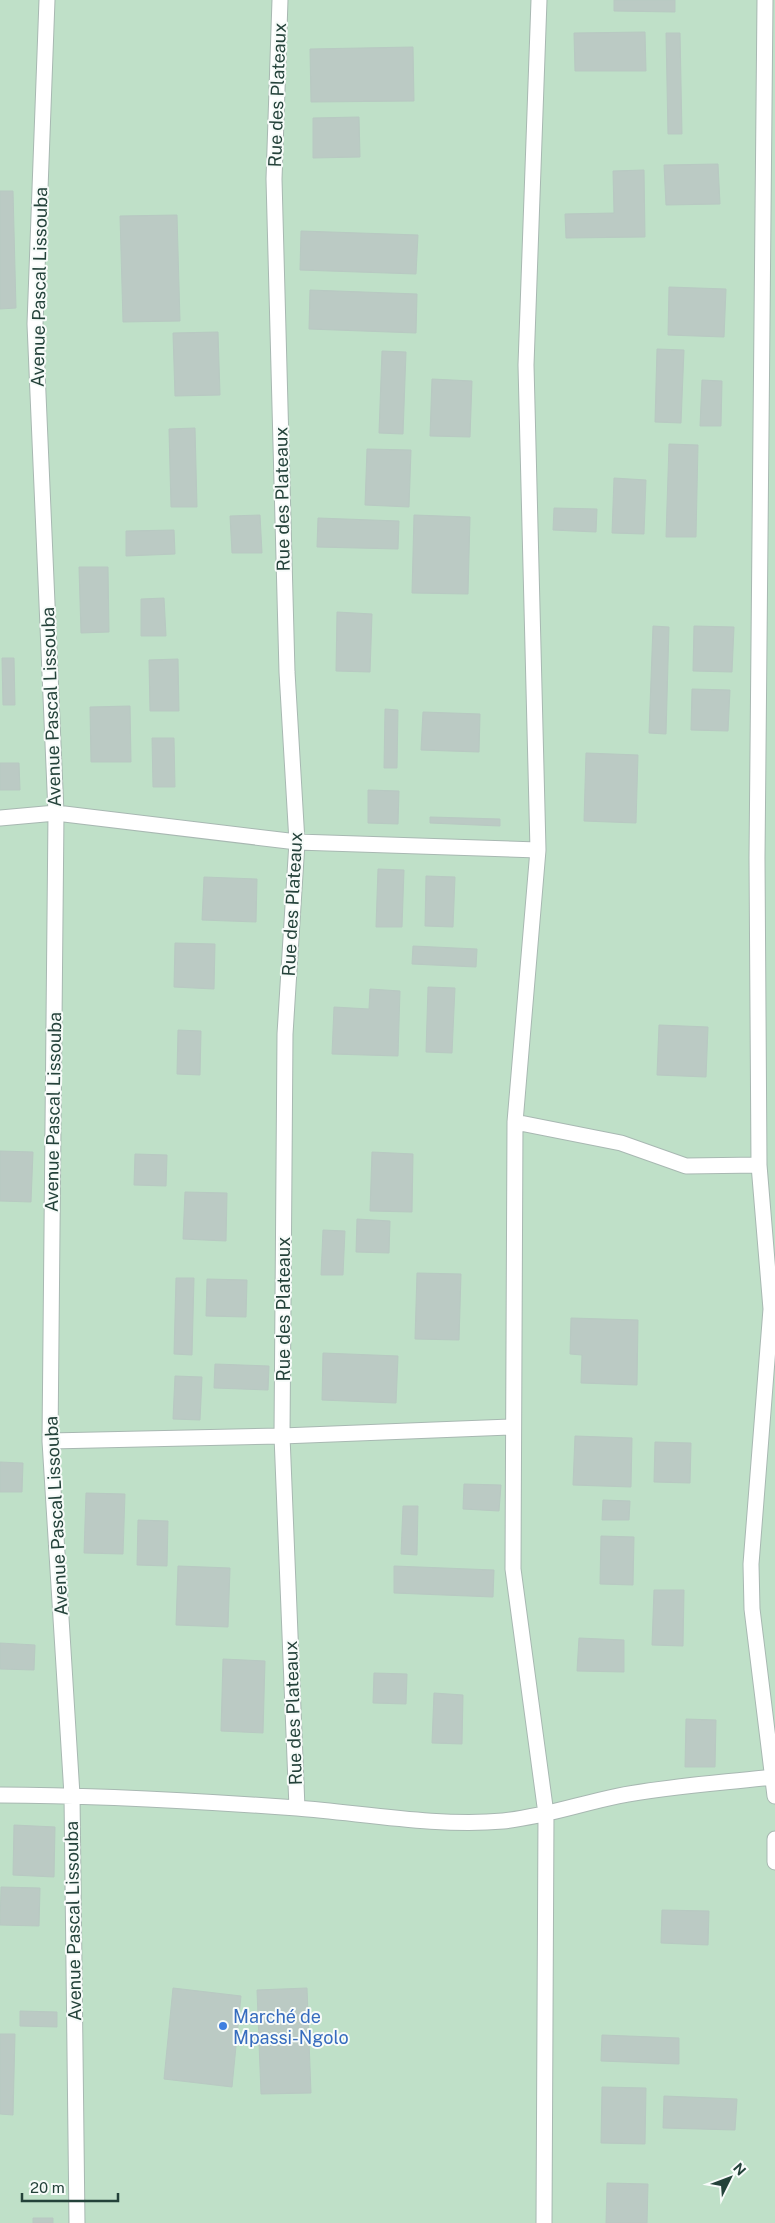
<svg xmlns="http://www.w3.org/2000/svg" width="775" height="2223" font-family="'Public Sans',sans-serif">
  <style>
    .green { fill: #bfe0c8 }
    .building { fill: #bbcac4; stroke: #b8c9c2 }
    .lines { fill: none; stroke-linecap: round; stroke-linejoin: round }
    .minor-casing { stroke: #a8b8b2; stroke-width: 17 }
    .minor { stroke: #fff; stroke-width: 15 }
    .shop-dot { fill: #3f7fe0; stroke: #f7fbf9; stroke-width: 2 }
    .labels { text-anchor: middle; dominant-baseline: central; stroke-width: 4; stroke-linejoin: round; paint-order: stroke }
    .street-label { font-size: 18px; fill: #24423a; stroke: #f7fbf9 }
    .shop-label { font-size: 18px; fill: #366cbe; stroke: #f7fbf9; text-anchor: start }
  </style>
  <rect width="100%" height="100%" fill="#e6efeb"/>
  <path class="green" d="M0,0H775V2223H0Z"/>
  <path class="building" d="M614,0H675V12L614,11Z
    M645,32L646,71H575L574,33Z
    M666,33H680L682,134H668Z
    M413,47L414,101L311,102L310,49Z
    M359,117L360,157L313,158V118Z
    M718,164L720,204L666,205L664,165Z
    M644,170L645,237L566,238L565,214L614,213L613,171Z
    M0,191H13L16,308L0,309Z
    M177,215L180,321L123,322L120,216Z
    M301,231L418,235L416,274L300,270Z
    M669,287L726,289L724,337L668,335Z
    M310,290L417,294L416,333L309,329Z
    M218,332L220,395L175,396L173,333Z
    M657,349L684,350L681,423L655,422Z
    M382,351L406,352L403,434L379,433Z
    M432,379L472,381L470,437L430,436Z
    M702,380L722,381L721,426H700Z
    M195,428L197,507H171L169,429Z
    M669,444L698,445L696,537H666Z
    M367,449L411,450L409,507L365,505Z
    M614,478L646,480L644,534L612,533Z
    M554,508L597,509L596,532L553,530Z
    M260,515L262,553H232L230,516Z
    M414,515L470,517L468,594L412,593Z
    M318,518L399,521L398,549L317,547Z
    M174,530L175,554L126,556V531Z
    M79,567H108L109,632L81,633Z
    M164,598L166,636H141V599Z
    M337,612L372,614L370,672L336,671Z
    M653,626L669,627L666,734L649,733Z
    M694,626L734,627L732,672L693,671Z
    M2,658H14L15,705H3Z
    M178,659L179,711H150L149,660Z
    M692,689L730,690L728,731L691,730Z
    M130,706L131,762H91L90,707Z
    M385,709L398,710L397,768H384Z
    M423,712L480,714L479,752L421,750Z
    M152,738H174L175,787H153Z
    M586,753L638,755L636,823L584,821Z
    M0,763H19L20,790H0Z
    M368,790L399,791L398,824L368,823Z
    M430,817L500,819V826L430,823Z
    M378,869L404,870L402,927H376Z
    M426,876L455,877L453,927L425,926Z
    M204,877L257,879L256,922L202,920Z
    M175,943L215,944L214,989L174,987Z
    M413,946L477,949L476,967L412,964Z
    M428,987L455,988L452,1053L426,1052Z
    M370,989L400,991L398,1056L332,1054L334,1007L369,1009Z
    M659,1025L708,1027L706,1077L657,1075Z
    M178,1030L201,1031L200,1075L177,1074Z
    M0,1151L33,1152L31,1202L0,1201Z
    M372,1152L413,1154L412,1212L370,1211Z
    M135,1154L167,1155L166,1186L134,1185Z
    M185,1192L227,1193L226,1241L183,1239Z
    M357,1219L390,1221L389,1253L356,1252Z
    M323,1230L345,1231L343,1275H321Z
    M417,1273L461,1274L459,1340L415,1339Z
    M176,1278H194L192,1355L174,1354Z
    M207,1279L247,1280L246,1317L206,1316Z
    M571,1318L638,1320L637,1385L581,1383L582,1355L570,1354Z
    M323,1353L398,1356L396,1403L322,1400Z
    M215,1364L269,1366L268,1390L214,1388Z
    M175,1376L202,1377L200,1420L173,1419Z
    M575,1436L632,1438L631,1487L573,1485Z
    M655,1442L691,1443L690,1483L654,1482Z
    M0,1462L23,1463L22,1492H0Z
    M464,1484L501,1485L499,1511L463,1509Z
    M86,1493L125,1494L123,1554L84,1553Z
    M603,1500L630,1501L629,1520H602Z
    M403,1506H418L417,1555L401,1554Z
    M138,1520L168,1521L167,1566L137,1565Z
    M601,1536L634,1537L633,1585L600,1584Z
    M178,1566L230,1568L228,1627L176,1625Z
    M394,1566L494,1570L493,1597L394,1593Z
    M654,1590H684L683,1646L652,1645Z
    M579,1638L624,1640V1672L577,1671Z
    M0,1643L35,1645L34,1670L0,1669Z
    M223,1659L265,1661L263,1733L221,1731Z
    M374,1673L407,1674L406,1704L373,1703Z
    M434,1693L463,1695L462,1744L432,1743Z
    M686,1719L716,1720L715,1767H685Z
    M14,1825L55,1827L54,1877L13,1875Z
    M1,1887L40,1888L39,1926L0,1925Z
    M662,1910L709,1911L708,1945L661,1943Z
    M173,1988L241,1996L232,2087L164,2079Z
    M307,1988L311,2093L261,2094L257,1990Z
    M20,2011L57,2012V2027L20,2026Z
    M0,2034H15L13,2115L0,2114Z
    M602,2035L679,2038V2064L601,2061Z
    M602,2087L646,2088L645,2144L601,2143Z
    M664,2096L737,2099L735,2130L663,2128Z
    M607,2183L648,2184L647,2223H606Z
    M33,2218H53V2223H33Z"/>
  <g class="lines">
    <defs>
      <path id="minor" d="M47,0L35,324L56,813L50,1441L72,1795L77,2223
        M280,0L274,179L287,672L297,842L285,1034L282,1436L297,1808
        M539,0L526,365L538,850L515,1122L513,1569L546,1814L544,2223
        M765,0L757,858L759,1165L771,1309L751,1564L752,1609L775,1796
        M0,818L56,813L297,842L538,850
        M515,1122L621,1143L686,1166L759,1165
        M50,1441L282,1436L513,1427
        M0,1795C99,1795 198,1801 297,1808C362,1813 438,1827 503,1821C543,1817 579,1804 618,1796C669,1786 721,1783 773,1777
        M775,1839V1862"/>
    </defs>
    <use href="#minor" class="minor-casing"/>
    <use href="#minor" class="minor"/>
  </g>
  <circle class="shop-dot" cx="223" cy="2026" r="5"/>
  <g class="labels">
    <g class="street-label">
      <text transform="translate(277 95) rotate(-88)">Rue des Plateaux</text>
      <text transform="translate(39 287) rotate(-89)">Avenue Pascal Lissouba</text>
      <text transform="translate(282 499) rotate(-91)">Rue des Plateaux</text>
      <text transform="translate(51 707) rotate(-92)">Avenue Pascal Lissouba</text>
      <text transform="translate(292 904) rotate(-87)">Rue des Plateaux</text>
      <text transform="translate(53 1112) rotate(-89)">Avenue Pascal Lissouba</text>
      <text transform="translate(283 1309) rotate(-90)">Rue des Plateaux</text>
      <text transform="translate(56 1516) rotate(-93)">Avenue Pascal Lissouba</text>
      <text transform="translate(293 1713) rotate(-92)">Rue des Plateaux</text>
      <text transform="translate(73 1921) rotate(-91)">Avenue Pascal Lissouba</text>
    </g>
    <g class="shop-label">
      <text x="233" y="2016">Marché de<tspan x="233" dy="21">Mpassi-Ngolo</tspan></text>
    </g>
  </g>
  <g transform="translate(730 2178) rotate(48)" stroke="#f7fbf9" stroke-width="4" paint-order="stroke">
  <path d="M0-4L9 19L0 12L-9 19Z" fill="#24423a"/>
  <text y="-8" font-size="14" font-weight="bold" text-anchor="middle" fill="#24423a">N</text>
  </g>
  <path d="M22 2193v8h96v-8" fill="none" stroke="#24423a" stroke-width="2.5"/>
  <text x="30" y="2193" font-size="15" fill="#24423a" stroke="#f7fbf9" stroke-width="4" paint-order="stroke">20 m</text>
</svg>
